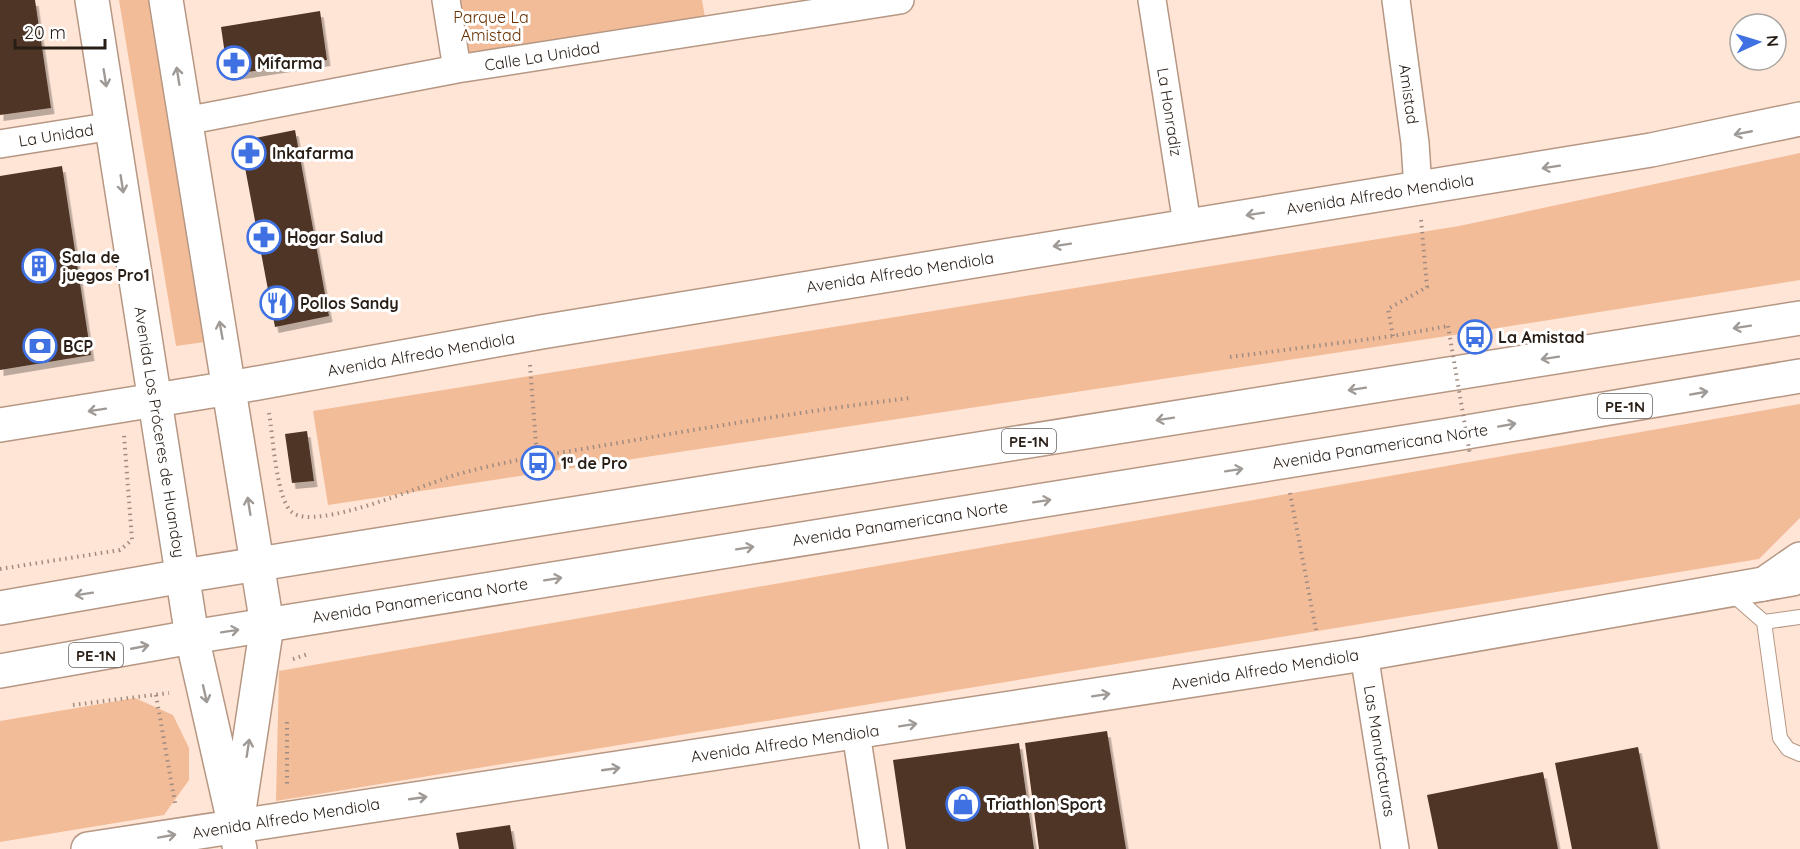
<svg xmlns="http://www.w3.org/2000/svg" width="1800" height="849" font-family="Quicksand,sans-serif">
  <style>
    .green { fill: #f3bc99 }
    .building { fill: #4f3626; filter: url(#shadow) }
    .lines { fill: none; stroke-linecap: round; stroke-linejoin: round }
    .service-casing { stroke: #b59784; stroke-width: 16 }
    .minor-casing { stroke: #b59784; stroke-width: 30 }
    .tertiary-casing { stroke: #b59784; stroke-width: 36 }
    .secondary-casing { stroke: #b59784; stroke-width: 36 }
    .trunk-casing { stroke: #b59784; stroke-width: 36 }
    .motorway-casing { stroke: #b59784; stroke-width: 36 }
    .path { stroke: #a08c80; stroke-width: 4; stroke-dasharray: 1.5 4.5; stroke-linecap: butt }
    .service { stroke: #fff; stroke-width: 14 }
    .minor { stroke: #fff; stroke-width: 27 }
    .tertiary { stroke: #fff; stroke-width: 33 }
    .secondary { stroke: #fff; stroke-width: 33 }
    .trunk { stroke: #fff; stroke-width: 33 }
    .motorway { stroke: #fff; stroke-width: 33 }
    .path-bridge { stroke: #a08c80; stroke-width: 4; stroke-dasharray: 1.5 4.5; stroke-linecap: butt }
    .oneway { stroke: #9f9a96 }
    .labels { text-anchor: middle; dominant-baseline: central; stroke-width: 6; stroke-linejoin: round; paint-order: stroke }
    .shield { fill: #fff; stroke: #69625c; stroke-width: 1.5 }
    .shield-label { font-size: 15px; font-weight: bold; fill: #291e16 }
    .park-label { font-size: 16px; fill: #683000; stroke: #fff }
    .street-label { font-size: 16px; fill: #291e16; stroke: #fff }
    .poi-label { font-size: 16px; font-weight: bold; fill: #291e16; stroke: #fff; text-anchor: start }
  </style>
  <defs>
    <filter id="shadow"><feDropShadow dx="3.5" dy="6" stdDeviation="0" flood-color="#0004"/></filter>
  </defs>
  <rect width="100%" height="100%" fill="#ffe5d5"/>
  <path class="green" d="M119,0H150L205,342L176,346Z
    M458,0H702L705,17L466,57Z
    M1800,153V280L1467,333L328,505L313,411L1459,226Z
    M1800,404V518L1759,559L276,801L279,671Z
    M135,698L173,715L189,748V780L164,815L0,842V721Z"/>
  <path class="building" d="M0,0H35L51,108L0,115Z
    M320,11L327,60L228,75L221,27Z
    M295,130L329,316L275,327L240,141Z
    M62,166L91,355L0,370V176Z
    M307,431L314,481L292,483L285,434Z
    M1107,731L1126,849H1039L1025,743Z
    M1019,743L1034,849H906L893,760Z
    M1638,747L1658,849H1572L1555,763Z
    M1543,772L1558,849H1438L1427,795Z
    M510,825L514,849H459L456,833Z"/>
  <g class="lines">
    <defs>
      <path id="service" d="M1732,594L1764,622L1800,617
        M1764,622L1780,738L1788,749L1800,754"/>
      <path id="minor" d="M446,0L457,69
        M1152,0L1187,224
        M1396,0L1415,143L1418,189
        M185,121L457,69L900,0
        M0,144L113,126
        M1364,654L1395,849
        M856,733L874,849"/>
      <path id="tertiary" d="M230,388L541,332L1651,150L1800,119"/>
      <path id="secondary" d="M92,0L192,637L240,849
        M166,0L267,625L239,810
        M0,425L230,388
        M88,849L1364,654L1792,579"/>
      <path id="trunk" d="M183,576L1800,318
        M1764,584L1800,559
        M192,637L1449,435L1800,376"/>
      <path id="motorway" d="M0,608L183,576
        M0,671L192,637"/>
    </defs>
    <use href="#service" class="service-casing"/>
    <use href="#minor" class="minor-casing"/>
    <use href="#tertiary" class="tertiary-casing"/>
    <use href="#secondary" class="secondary-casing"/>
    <use href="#trunk" class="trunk-casing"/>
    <use href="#motorway" class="motorway-casing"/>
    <path class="path" d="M1393,336L1388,309L1427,287L1421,219
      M1230,357L1393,336L1448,326
      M530,365L537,457
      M269,413C273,434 276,502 293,513C317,530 419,487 449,477C503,460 562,453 618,443C715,426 812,410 910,398
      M1290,493L1316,630
      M0,569L120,550L132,540L124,435
      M293,659L308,654
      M156,695L175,803
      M73,705L169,693
      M287,722V786"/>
    <use href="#service" class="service"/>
    <use href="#minor" class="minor"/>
    <use href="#tertiary" class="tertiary"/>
    <use href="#secondary" class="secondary"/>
    <use href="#trunk" class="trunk"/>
    <use href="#motorway" class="motorway"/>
    <path class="path-bridge" d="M1448,326L1470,455"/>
  </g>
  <defs><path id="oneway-shaft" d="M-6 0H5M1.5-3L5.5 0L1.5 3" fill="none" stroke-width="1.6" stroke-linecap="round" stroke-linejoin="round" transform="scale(1.5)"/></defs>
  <g class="oneway">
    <use href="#oneway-shaft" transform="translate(178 76) rotate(-99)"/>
    <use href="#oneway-shaft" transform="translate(105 78) rotate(81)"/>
    <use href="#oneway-shaft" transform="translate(1743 133) rotate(169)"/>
    <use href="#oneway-shaft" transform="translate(1551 167) rotate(171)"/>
    <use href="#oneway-shaft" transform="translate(122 184) rotate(81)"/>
    <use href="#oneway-shaft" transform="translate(1255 214) rotate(171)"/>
    <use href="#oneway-shaft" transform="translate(1062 245) rotate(171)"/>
    <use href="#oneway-shaft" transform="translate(1742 327) rotate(171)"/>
    <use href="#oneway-shaft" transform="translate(221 330) rotate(-100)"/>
    <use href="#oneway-shaft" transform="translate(1550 358) rotate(171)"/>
    <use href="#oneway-shaft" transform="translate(1357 389) rotate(171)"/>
    <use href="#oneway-shaft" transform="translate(1699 393) rotate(-10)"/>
    <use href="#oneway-shaft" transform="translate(97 410) rotate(171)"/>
    <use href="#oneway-shaft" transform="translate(1165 419) rotate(171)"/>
    <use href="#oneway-shaft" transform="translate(1507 425) rotate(-10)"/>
    <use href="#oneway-shaft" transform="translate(1234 470) rotate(-9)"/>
    <use href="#oneway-shaft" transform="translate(1042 501) rotate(-9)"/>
    <use href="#oneway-shaft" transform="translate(249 506) rotate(-99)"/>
    <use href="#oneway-shaft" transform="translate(745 548) rotate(-9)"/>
    <use href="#oneway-shaft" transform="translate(553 579) rotate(-9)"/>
    <use href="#oneway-shaft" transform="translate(84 594) rotate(171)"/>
    <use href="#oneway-shaft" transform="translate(230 631) rotate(-9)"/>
    <use href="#oneway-shaft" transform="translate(140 647) rotate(-11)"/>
    <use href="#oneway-shaft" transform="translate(205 694) rotate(77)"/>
    <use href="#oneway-shaft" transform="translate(1101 695) rotate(-9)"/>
    <use href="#oneway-shaft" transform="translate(908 725) rotate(-9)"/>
    <use href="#oneway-shaft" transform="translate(248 748) rotate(-81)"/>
    <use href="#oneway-shaft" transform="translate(611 769) rotate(-8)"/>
    <use href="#oneway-shaft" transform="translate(418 798) rotate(-8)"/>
    <use href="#oneway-shaft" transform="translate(167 836) rotate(-10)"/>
  </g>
  <defs>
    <symbol id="pharmacy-ring" viewBox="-11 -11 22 22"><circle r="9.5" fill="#fff" stroke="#3f71e2" stroke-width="1.5"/><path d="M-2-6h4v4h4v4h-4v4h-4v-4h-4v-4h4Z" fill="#3f71e2"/></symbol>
    <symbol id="building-ring" viewBox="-11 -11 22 22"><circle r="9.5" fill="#fff" stroke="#3f71e2" stroke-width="1.5"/><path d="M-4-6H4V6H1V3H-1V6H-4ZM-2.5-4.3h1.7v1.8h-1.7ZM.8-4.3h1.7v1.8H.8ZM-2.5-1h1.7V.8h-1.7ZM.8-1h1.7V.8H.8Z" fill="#3f71e2"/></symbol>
    <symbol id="restaurant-ring" viewBox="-11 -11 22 22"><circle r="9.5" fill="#fff" stroke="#3f71e2" stroke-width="1.5"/><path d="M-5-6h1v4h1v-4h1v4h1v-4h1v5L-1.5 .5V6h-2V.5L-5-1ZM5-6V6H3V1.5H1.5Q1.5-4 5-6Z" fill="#3f71e2"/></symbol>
    <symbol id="bus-ring" viewBox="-11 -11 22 22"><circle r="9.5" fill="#fff" stroke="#3f71e2" stroke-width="1.5"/><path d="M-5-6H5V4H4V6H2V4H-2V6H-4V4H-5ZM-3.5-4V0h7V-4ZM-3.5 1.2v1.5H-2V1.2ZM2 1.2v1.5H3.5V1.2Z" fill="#3f71e2"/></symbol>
    <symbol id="bank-ring" viewBox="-11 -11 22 22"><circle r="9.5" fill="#fff" stroke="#3f71e2" stroke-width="1.5"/><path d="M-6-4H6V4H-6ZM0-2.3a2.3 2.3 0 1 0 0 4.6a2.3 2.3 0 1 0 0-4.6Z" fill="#3f71e2"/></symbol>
    <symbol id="shop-ring" viewBox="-11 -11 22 22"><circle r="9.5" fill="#fff" stroke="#3f71e2" stroke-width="1.5"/><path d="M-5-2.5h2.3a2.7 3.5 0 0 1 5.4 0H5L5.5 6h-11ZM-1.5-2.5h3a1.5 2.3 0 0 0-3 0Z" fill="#3f71e2"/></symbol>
  </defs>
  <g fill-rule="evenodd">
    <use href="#pharmacy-ring" x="215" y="44" width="38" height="38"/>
    <use href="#pharmacy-ring" x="230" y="134" width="38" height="38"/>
    <use href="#pharmacy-ring" x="245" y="218" width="38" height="38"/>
    <use href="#building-ring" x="20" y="247" width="38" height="38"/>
    <use href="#restaurant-ring" x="258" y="284" width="38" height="38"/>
    <use href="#bus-ring" x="1456" y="318" width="38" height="38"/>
    <use href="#bank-ring" x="21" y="327" width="38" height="38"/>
    <use href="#bus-ring" x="519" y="444" width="38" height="38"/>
    <use href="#shop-ring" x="944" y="785" width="38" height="38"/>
  </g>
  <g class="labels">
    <g class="shield">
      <rect x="1598" y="394" width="54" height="24" rx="4.5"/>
      <rect x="1002" y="429" width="54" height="24" rx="4.5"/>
      <rect x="69" y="643" width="54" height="24" rx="4.5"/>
    </g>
    <g class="shield-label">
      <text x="1625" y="406">PE-1N</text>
      <text x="1029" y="441">PE-1N</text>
      <text x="96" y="655">PE-1N</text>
    </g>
    <g class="park-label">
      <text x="491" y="17">Parque La<tspan x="491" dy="18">Amistad</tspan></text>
    </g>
    <g class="street-label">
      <text transform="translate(542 56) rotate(-9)">Calle La Unidad</text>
      <text transform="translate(1409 94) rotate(82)">Amistad</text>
      <text transform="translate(1170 112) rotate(81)">La Honradiz</text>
      <text transform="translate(56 135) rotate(-9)">La Unidad</text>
      <text transform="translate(1380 194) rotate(-9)">Avenida Alfredo Mendiola</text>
      <text transform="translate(900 272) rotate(-9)">Avenida Alfredo Mendiola</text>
      <text transform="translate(421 354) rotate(-10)">Avenida Alfredo Mendiola</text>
      <text transform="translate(160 432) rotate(81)">Avenida Los Próceres de Huandoy</text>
      <text transform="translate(1380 446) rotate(-9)">Avenida Panamericana Norte</text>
      <text transform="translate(900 523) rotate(-9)">Avenida Panamericana Norte</text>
      <text transform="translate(420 600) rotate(-9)">Avenida Panamericana Norte</text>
      <text transform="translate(1265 669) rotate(-9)">Avenida Alfredo Mendiola</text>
      <text transform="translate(785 743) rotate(-8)">Avenida Alfredo Mendiola</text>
      <text transform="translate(1380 751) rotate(81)">Las Manufacturas</text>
      <text transform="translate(286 818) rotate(-9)">Avenida Alfredo Mendiola</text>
    </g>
    <g class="poi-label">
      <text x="257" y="63">Mifarma</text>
      <text x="272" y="153">Inkafarma</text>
      <text x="287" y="237">Hogar Salud</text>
      <text x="62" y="257">Sala de<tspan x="62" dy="18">juegos Pro1</tspan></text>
      <text x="300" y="303">Pollos Sandy</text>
      <text x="1498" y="337">La Amistad</text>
      <text x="63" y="346">BCP</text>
      <text x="561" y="463">1ª de Pro</text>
      <text x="986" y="804">Triathlon Sport</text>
    </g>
  </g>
  <g transform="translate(1758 42) rotate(86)"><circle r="28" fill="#ffffff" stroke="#a9a5a2" stroke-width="1.5"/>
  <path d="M0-4.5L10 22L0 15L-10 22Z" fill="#3f71e2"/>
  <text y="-9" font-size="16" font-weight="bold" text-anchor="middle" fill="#291e16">N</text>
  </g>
  <path d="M15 39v9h90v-9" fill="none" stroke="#291e16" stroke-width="3"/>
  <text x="24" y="39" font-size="18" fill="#291e16" stroke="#ffffff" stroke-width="4.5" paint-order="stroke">20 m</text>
</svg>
